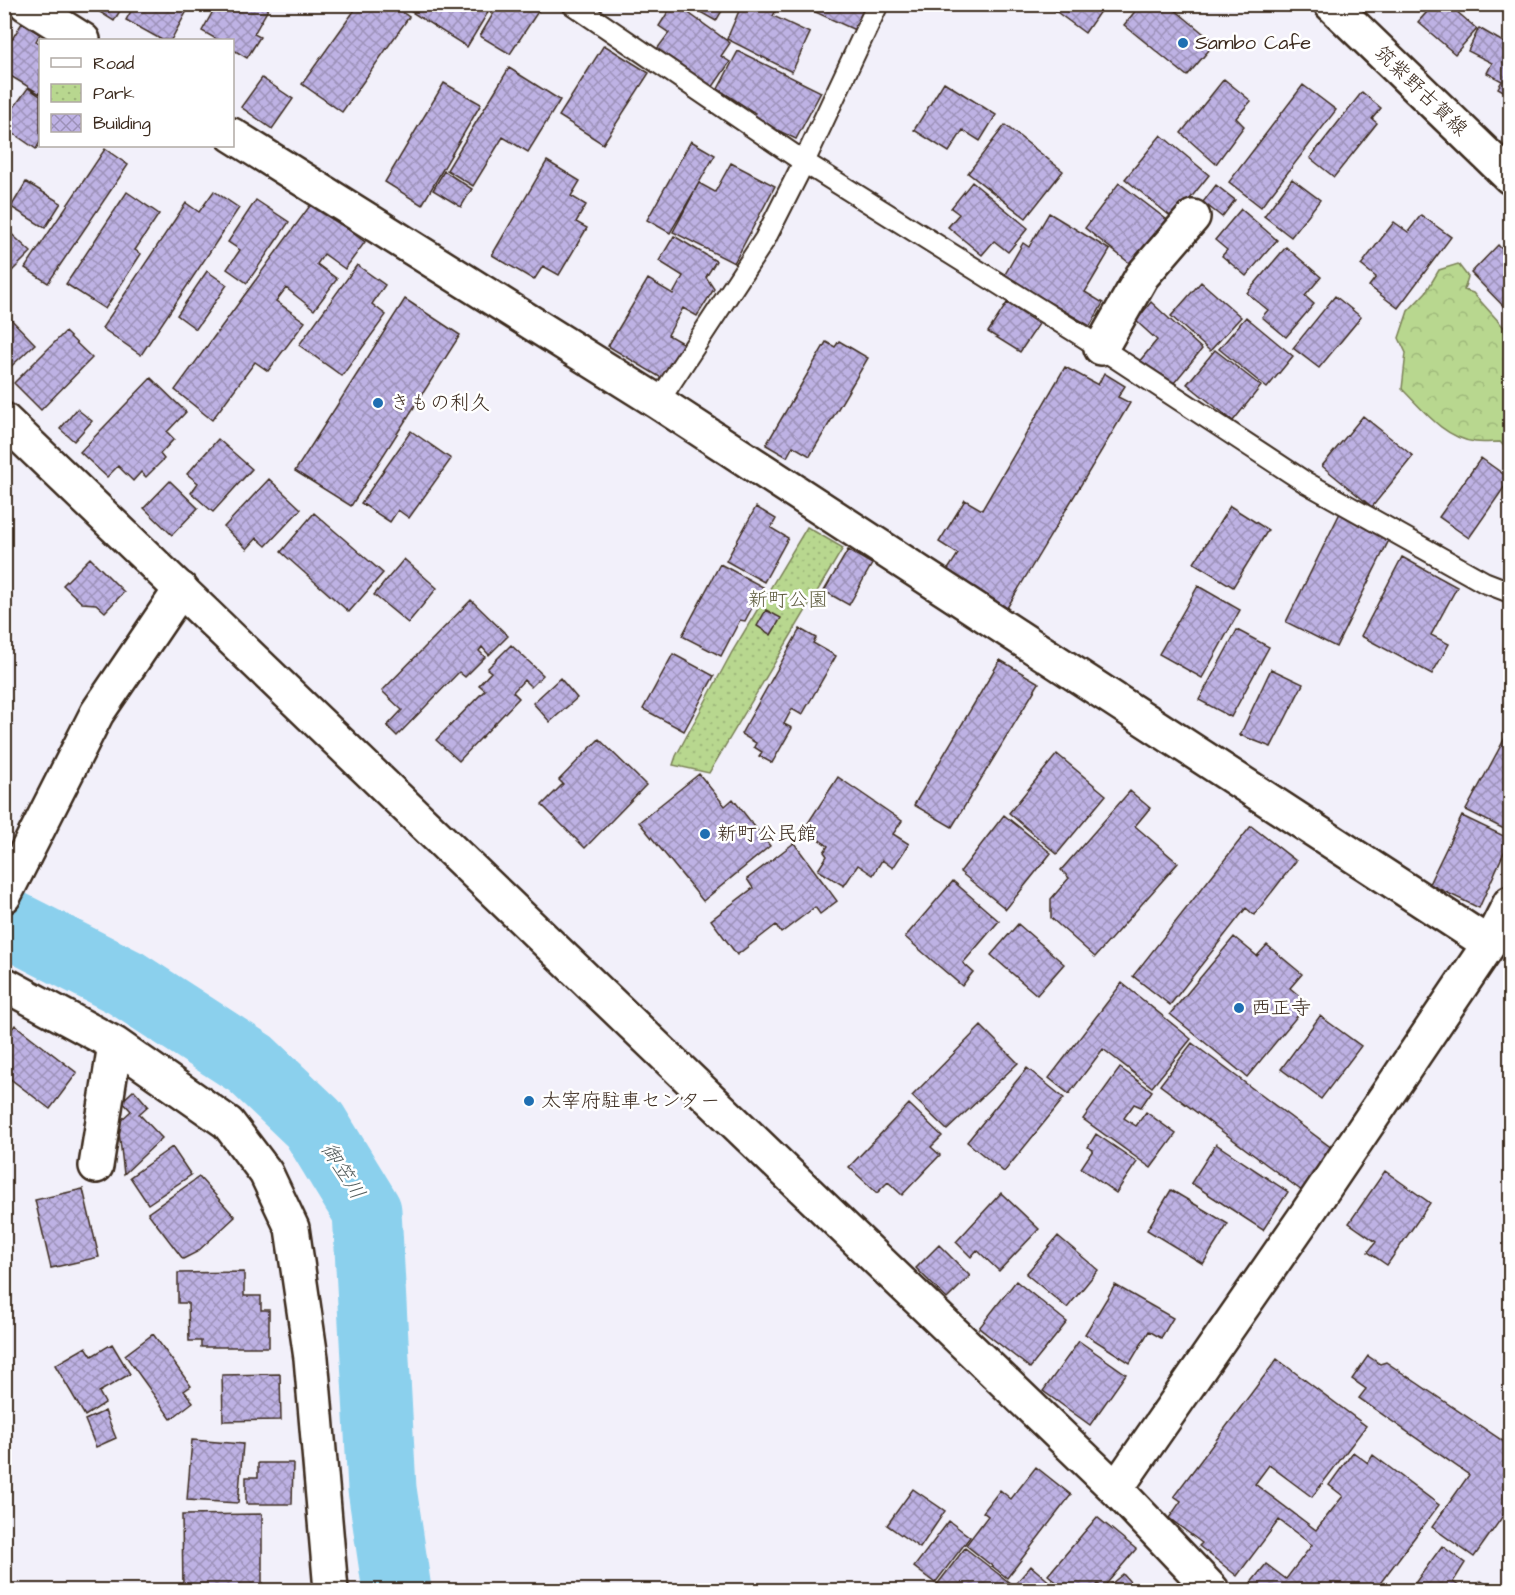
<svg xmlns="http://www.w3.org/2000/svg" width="1515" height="1595" font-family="'Architects Daughter','Klee One',sans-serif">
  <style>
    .forest { fill: url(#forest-crowns); stroke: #7a8056; stroke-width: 1.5 }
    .park { fill: url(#park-dots); stroke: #7a8056; stroke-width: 1.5 }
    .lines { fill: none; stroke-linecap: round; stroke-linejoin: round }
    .river { stroke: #8bd0ed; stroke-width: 69 }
    .building { fill: url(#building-cross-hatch); stroke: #3b2a1e; stroke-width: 1.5 }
    .lane-casing { stroke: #3b2a1e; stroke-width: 24 }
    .street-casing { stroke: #3b2a1e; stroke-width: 38 }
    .secondary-casing { stroke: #3b2a1e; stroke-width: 38 }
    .primary-casing { stroke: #3b2a1e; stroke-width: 38 }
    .lane { stroke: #fff; stroke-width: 20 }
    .street { stroke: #fff; stroke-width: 33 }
    .secondary { stroke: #fff; stroke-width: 33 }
    .primary { stroke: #fff; stroke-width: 33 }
    .poi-dot { fill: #1f6fb2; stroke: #fff; stroke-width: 2 }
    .labels { text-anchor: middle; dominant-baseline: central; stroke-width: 5; stroke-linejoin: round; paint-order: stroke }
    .poi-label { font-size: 20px; fill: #3b2a1e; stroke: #fff; text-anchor: start }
    .street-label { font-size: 20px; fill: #3b2a1e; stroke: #fff }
    .park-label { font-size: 20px; fill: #605e40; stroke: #fff }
    .water-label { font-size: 21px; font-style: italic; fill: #535c5c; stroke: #fff }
  </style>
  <defs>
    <pattern id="forest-crowns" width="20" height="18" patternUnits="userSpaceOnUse" patternTransform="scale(1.5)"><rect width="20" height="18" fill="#b8d78f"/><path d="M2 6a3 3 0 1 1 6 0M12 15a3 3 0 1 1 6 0" fill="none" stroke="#9fb97b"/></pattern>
    <pattern id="park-dots" width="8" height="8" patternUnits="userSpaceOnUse" patternTransform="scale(1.5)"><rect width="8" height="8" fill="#b8d78f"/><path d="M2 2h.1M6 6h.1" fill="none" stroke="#9fb97b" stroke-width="1.8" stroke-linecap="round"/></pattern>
    <pattern id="building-cross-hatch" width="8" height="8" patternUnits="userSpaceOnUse" patternTransform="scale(1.5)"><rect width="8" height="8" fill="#beb2e4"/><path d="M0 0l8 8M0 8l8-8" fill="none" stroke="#9c91b8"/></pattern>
  </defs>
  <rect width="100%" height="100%" fill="#f2f0fa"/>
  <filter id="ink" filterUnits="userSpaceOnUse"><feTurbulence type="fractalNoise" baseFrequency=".0167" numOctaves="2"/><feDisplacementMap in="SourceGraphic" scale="12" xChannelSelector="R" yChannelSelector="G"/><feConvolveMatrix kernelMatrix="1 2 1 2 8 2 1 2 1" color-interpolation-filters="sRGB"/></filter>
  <g filter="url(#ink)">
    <path class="forest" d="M1458,264L1468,277L1464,290L1473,293L1510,334V452L1500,442C1492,442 1483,443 1475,442C1444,438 1423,410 1402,389L1406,353L1399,338L1408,311L1426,292L1439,270Z"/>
    <path class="park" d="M807,527L843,548L709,773L673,765L676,756L732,652Z"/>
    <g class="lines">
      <path class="river" d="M4,921L126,983L251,1064L314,1124L367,1211L382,1489L397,1590"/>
    </g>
    <path class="building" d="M87,4H124L114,21Z
      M135,4H184L188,9L171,40H162L126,20Z
      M217,4H271L254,34L260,37L247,58L232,49V40H218L202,31Z
      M359,4H391L409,17L342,112L302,84Z
      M399,4H484L490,9L467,47Z
      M499,4H543L510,54L480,36Z
      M673,4H676L730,43L721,56L730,62L710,91L654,53L669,33L659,26Z
      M686,4H726L716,21Z
      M742,4H775L778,6L773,16L810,33L792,72L727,39Z
      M803,4H866L855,30L802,6Z
      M1046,4H1105L1085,33Z
      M1141,4H1168L1215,43L1187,76L1124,25Z
      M1434,4H1448L1477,29L1455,54L1418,22Z
      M22,23L40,34L36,41L40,44V94L4,72V52Z
      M1479,28L1510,46V95L1498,88L1502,81L1487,73L1492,63L1468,51Z
      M604,45L649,73L603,144L559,116Z
      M738,51L821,92L796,139L752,118L755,113L718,89Z
      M509,68L560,100L528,152L503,137L473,186L447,170Z
      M262,78L293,99L272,129L241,107Z
      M1224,79L1251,101L1236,118L1244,126L1216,164L1181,133Z
      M944,82L996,115L980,141L963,130L949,152L914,130Z
      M444,83L481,104L422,205L385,182Z
      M1303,85L1336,110L1261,207L1229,182Z
      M28,88L40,96V142L36,149L4,127V121Z
      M1362,92L1381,108L1372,119L1377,123L1334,177L1310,158Z
      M1005,125L1063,171L1026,218L968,173Z
      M1161,135L1209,175L1174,219L1125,179Z
      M691,141L715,155L670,233L647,220Z
      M105,149L128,165L48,283L25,268Z
      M547,161L580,181L571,196L586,205L576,222L587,228L559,275L543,266L534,280L492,255Z
      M731,163L775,186L734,263L673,232L699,183L715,192Z
      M444,171L472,189L461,207L433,190Z
      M1292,179L1320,200L1291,237L1264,216Z
      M26,182L61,203L45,228L11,207Z
      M972,182L1028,228L1008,252L994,241L982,255L948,227L959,214L951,208Z
      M1119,183L1171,223L1137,269L1085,228Z
      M1216,185L1235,200L1222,217L1203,202Z
      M214,191L239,208L141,355L102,328L186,203L199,212Z
      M127,192L159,214L135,250L141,254L105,309L66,284Z
      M256,200L289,222L247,283L227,269L240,250L228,242Z
      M312,203L365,242L345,269L324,254L317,264L337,279L314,310L286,288L276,301L305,322L268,371L255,362L212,420L175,390Z
      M1241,209L1277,240L1246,276L1222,256L1227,250L1215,240Z
      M1049,213L1110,250L1085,292L1103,303L1090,326L1004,276L1023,243L1029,247Z
      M1421,215L1451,237L1398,308L1369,286L1376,277L1361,265L1394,222L1408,232Z
      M4,227L31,252L4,279Z
      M674,236L716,261L706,277L714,289L697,316L683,308L668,335L684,344L663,379L608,346L648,279L673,294L683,276L659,261Z
      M1498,245L1510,258V313L1471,273Z
      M1286,247L1321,277L1305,296L1314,304L1286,337L1262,317L1268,310L1247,293Z
      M357,265L385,285L372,304L386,315L342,376L299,345Z
      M207,271L227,285L196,329L177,315Z
      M1201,282L1241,317L1210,351L1171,316Z
      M1335,296L1361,317L1319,368L1293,348Z
      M405,299L460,335L351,506L295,471Z
      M1151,302L1202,349L1169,389L1138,363L1157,340L1136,321Z
      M1007,303L1039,324L1020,352L988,332Z
      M4,312L35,344L4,373Z
      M1246,317L1293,356L1267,388L1219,349Z
      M65,332L92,358L41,410L14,383Z
      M839,341L868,358L810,456L793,446L787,457L766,445L826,342L835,347Z
      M1215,350L1261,386L1233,421L1187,384Z
      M1065,367L1098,385L1104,373L1125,386L1118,397L1130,403L1007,608L947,571L958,554L939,542L965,500L982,510Z
      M151,378L186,412L167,432L174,439L160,454L164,459L146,477L141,472L133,481L118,466L107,477L80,452Z
      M77,409L92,421L74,441L60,429Z
      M1363,416L1413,456L1372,507L1322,466Z
      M411,431L451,459L409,518L398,510L390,522L361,503Z
      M218,439L252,469L213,512L191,493L198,483L187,474Z
      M1481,458L1510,479L1469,538L1439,517Z
      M269,479L301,509L266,546L257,538L247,549L224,527Z
      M170,481L198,508L172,535L144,508Z
      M1230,506L1268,530L1233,587L1194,563Z
      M756,507L776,519L771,528L788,538L764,582L726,561Z
      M1341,511L1391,536L1336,647L1286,622Z
      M314,513L383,573L349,612L281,552Z
      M848,550L872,564L849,605L824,591Z
      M1402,557L1457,587L1431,635L1449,644L1432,674L1361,636Z
      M90,558L124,592L105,612L96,604L82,603L63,585Z
      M404,559L437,588L408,623L374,595Z
      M720,564L763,587L745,621L740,620L721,656L682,636Z
      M1198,586L1240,610L1202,678L1159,654Z
      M471,600L508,636L489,655L482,647L479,651L485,657L465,677L459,672L397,736L387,726L402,710L382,691Z
      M766,610L781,618L771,635L757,626Z
      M800,629L816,638L813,643L836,656L802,715L792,709L784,724L792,728L772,763L759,756L762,752L754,747L756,743L741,734Z
      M1237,630L1269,647L1231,717L1199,700Z
      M511,645L543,675L531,687L524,680L513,692L519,698L459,761L436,740L485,690L479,685L491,672L487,669Z
      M673,654L714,676L684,731L643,709Z
      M1000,660L1039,683L952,827L914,805Z
      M1271,669L1303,684L1271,747L1240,735Z
      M560,678L577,698L550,722L533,703Z
      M1505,738L1510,740V832L1466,810Z
      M599,739L646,785L585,848L542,805L563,784L559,780Z
      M1057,754L1106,795L1057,854L1009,813Z
      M699,774L725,806L733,799L770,846L703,901L639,822Z
      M838,777L902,821L893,834L909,844L893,868L882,860L873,875L858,865L844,886L818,870L827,856L824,852L828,846L804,829Z
      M1130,791L1150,808L1135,826L1178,863L1095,957L1051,918V899L1069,878L1061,870Z
      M1004,815L1051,853L1006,909L960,872Z
      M1462,816L1510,839L1479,908L1429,884Z
      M1251,826L1296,861L1254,915L1246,908L1170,1005L1133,976Z
      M794,843L837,901L820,914L815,907L781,933L776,925L737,955L711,920L753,888L747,879Z
      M953,881L999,921L963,963L973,972L962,986L905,937Z
      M1018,924L1064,964L1037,995L991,955Z
      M1234,937L1257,956L1267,945L1302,974L1290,988L1308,1003L1247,1077L1170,1014Z
      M1122,983L1191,1039L1152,1087L1103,1049L1069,1094L1049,1078Z
      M1320,1016L1361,1046L1321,1099L1281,1069Z
      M15,1025L77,1073L50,1109L4,1074L10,1066L4,1062V1039Z
      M981,1026L1018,1063L947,1130L912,1096Z
      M1192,1043L1333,1149L1302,1191L1160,1085Z
      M1027,1068L1064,1098L1004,1172L967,1142Z
      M1120,1068L1152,1091L1141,1107L1134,1104L1124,1118L1136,1126L1146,1112L1176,1134L1151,1168L1083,1119Z
      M134,1090L148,1106L139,1114L162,1138L124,1174L118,1123L131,1111L122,1101Z
      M909,1104L942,1136L931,1147L940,1155L902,1195L888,1182L877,1193L849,1167Z
      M1096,1134L1137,1162L1116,1193L1081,1168L1093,1150L1088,1147Z
      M1216,1144L1288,1192L1263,1230L1191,1183Z
      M172,1147L191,1175L148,1204L130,1177Z
      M1385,1171L1430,1203L1387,1265L1368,1252L1376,1242L1349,1223Z
      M199,1177L235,1217L197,1252L183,1259L148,1213Z
      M83,1189L99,1257L51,1268L35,1200Z
      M1171,1190L1228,1224L1203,1264L1147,1230Z
      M1001,1193L1039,1229L999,1271L977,1250L971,1257L956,1242Z
      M1058,1236L1098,1270L1067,1308L1026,1274Z
      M939,1245L970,1276L947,1299L916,1268Z
      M244,1272V1296H261V1310H269V1347H201V1341H189L188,1303H178V1273Z
      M1016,1281L1067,1322L1030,1368L979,1328Z
      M1115,1285L1173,1318L1161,1338L1149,1331L1130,1363L1085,1334Z
      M153,1334L191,1386L184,1391L193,1402L171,1419L125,1355Z
      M1079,1341L1126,1374L1090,1425L1043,1391Z
      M112,1344L130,1374L99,1392L105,1403L85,1416L55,1365L86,1347L92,1356Z
      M1368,1356L1380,1364L1386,1362L1510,1446V1506L1474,1557L1432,1527L1469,1475L1359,1398L1366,1389L1352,1379Z
      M1277,1359L1366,1426L1312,1497L1269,1465L1255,1484L1316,1530L1343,1496L1329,1485L1353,1452L1368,1463L1373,1455L1439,1505L1375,1590H1245L1266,1564L1286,1579L1312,1545L1279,1520L1237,1576L1199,1546L1202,1543L1169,1518L1181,1501L1174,1496Z
      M280,1374L281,1420L223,1421L222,1375Z
      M105,1411L116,1438L96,1447L85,1420Z
      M192,1440L243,1444L238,1503L187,1500Z
      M258,1463H293L292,1504H246V1477H258Z
      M1036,1467L1071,1495L1007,1578L966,1545L988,1516L983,1512L1000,1490L1011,1499Z
      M913,1489L945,1511L920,1548L887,1525Z
      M262,1514V1590H183L182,1515Z
      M1097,1517L1136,1549L1103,1588L1098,1584L1093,1590H1066L1048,1575Z
      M949,1521L970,1537L935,1583L914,1567Z
      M1442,1546L1465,1563L1453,1582L1465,1590H1410Z
      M965,1548L1010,1583L1004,1590H933Z
      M1031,1566L1059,1590H1010Z
      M1123,1574L1137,1590H1104Z
      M1481,1581L1495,1590H1474Z"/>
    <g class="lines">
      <defs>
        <path id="lane" d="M572,4L804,162L1084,337L1305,482L1484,582L1510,592
          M658,402L765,239L804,162L878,4"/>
        <path id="street" d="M26,4L83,40
          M232,135L658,402L1489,944
          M1101,348L1142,276L1193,217
          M4,896L97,713L181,589
          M4,984L115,1044L228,1123L266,1173L292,1228L311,1358L331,1590
          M96,1166L115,1044
          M1116,1489L1304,1218L1489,944L1510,903"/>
        <path id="secondary" d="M4,420L1116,1489L1212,1590"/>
        <path id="primary" d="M1331,4L1510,177"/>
      </defs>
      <use href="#lane" class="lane-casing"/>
      <use href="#street" class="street-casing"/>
      <use href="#secondary" class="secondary-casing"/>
      <use href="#primary" class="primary-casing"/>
      <use href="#lane" class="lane"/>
      <use href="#street" class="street"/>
      <use href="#secondary" class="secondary"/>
      <use href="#primary" class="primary"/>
    </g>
  </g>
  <g class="poi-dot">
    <circle cx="1183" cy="43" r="6"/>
    <circle cx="378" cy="403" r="6"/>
    <circle cx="705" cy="834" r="6"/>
    <circle cx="1239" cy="1008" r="6"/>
    <circle cx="529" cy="1101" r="6"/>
  </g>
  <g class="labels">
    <g class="poi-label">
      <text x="1195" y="43">Sambo Cafe</text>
      <text x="390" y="403">きもの利久</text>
      <text x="717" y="834">新町公民館</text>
      <text x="1251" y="1008">西正寺</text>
      <text x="541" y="1101">太宰府駐車センター</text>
    </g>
    <g class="street-label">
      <text transform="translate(1421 91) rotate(44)">筑紫野古賀線</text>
    </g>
    <g class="park-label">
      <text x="788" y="600">新町公園</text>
    </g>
    <g class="water-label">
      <text transform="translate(343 1171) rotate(58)">御笠川</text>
    </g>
  </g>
  <rect width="1515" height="1595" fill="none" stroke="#fff" stroke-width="24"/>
  <rect x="12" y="12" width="1491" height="1571" fill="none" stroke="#3b2a1e" stroke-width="2" filter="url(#ink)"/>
  <rect x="39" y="39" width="195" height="108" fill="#ffffff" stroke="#b1aaa5" stroke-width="1.5"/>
  <rect x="51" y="58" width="30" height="9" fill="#ffffff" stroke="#b1aaa5" stroke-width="1.5"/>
  <text x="93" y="69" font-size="18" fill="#3b2a1e">Road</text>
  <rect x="51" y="84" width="30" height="18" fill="url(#park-dots)" stroke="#b1aaa5" stroke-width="1.5"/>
  <text x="93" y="99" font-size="18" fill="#3b2a1e">Park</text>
  <rect x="51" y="114" width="30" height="18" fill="url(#building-cross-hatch)" stroke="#b1aaa5" stroke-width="1.5"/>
  <text x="93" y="129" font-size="18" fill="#3b2a1e">Building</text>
</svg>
